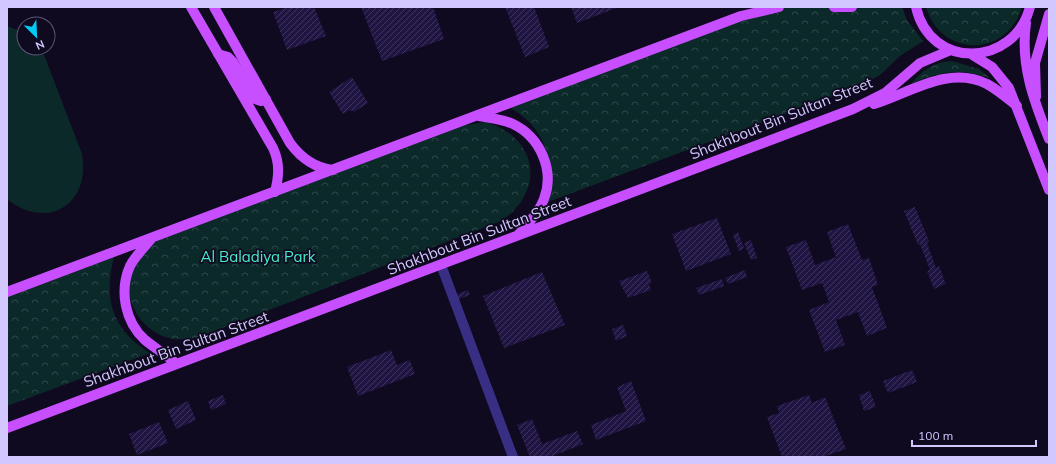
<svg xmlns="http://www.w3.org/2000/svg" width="1056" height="464" font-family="Mulish,sans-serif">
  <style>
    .forest { fill: url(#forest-crowns) }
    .garden { fill: #0c292a }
    .building { fill: url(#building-hatch) }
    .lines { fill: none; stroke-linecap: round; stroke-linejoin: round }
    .minor { stroke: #382f84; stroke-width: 10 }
    .major { stroke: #c84fff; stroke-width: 10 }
    .labels { text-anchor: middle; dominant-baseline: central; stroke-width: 3.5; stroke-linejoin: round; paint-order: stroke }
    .street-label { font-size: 15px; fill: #d2c8ff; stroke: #0f0a1f }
    .park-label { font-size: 15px; fill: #47eccd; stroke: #0f0a1f }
  </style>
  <defs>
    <pattern id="forest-crowns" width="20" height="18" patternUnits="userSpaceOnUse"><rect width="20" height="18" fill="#0c292a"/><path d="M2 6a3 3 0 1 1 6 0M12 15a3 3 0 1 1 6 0" fill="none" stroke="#2e474a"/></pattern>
    <pattern id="building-hatch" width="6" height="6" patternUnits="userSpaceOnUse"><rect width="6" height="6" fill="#201442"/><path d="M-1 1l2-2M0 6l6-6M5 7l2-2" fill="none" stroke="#40355e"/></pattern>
  </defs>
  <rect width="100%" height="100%" fill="#0f0a1f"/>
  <path class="forest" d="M784,7H902L907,20L923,41L900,56L880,75L857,87L545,203C546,190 550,173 548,160C545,136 529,118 509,107L759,11Z
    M926,7H1022C1007,58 941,58 926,7Z
    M952,61L979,69L990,78C958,68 942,71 911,84C922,70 934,62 952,61Z
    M485,122C537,136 547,190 501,221L196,338C187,339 178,340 169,338C135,329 116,286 137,257C142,250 149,245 155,239L460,126Z
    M114,257C103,299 112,330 150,353L7,406V297Z"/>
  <path class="garden" d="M7,26L24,32V48H41L43,52L82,154C91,205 47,231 7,199Z"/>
  <path class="building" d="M289,7H314L326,36L287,50L273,12Z
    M361,7H433L444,39L382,61Z
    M505,7H534L549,47L525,57Z
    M571,7H619L577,23Z
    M352,77L368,103L354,112L350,110L343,114L329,92Z
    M915,207L929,241L927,243L936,268L939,266L946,284L934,289L927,271L930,270L920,244L918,245L904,211Z
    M717,218L731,254L686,271L672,234Z
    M848,224L862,260L869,258L878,285L872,287L887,328L867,336L858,312L836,320L845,345L825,352L809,310L829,302L822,283L802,290L786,247L806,240L815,265L836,257L827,232Z
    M738,232L744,248L739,251L733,235Z
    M751,240L757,258L751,260L744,243Z
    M745,270L747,277L728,284L725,278Z
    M647,271L652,283L649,284L651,290L628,298L619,281Z
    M542,272L565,325L504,348L483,296Z
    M722,279L724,286L699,295L696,288Z
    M468,290L470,295L457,300L455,295Z
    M623,325L627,336L616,341L612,329Z
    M391,350L397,365L410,360L415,374L358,396L347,367Z
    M912,370L917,382L888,393L883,381Z
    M631,381L646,421L596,440L591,425L626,411L617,387Z
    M870,391L876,407L864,411L859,395Z
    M223,395L226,404L211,410L208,401Z
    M809,395L812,403L825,397L846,449L823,457H782L767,417L779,413L777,406Z
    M188,401L196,420L176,429L168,410Z
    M532,419L542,444L577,431L583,444L550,457H530L517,425Z
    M159,422L168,443L137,455L129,434Z"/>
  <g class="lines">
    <path class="minor" d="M441,265L513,457"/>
    <path class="major" d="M191,7L273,148C280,163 279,176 275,192
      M214,7L290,143C301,158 315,168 333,170
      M834,7H852
      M916,7C930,70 1014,68 1030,7
      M1026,23C1020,65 1034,101 1049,139
      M218,54L228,57L233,62L255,99L261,101L266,99
      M971,54L992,67L1009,88L1049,190
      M1036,97L1035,63L1049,14
      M874,104C910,93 948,65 987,84C998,90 1007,98 1017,106
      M479,116C490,118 502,119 513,124C540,137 555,170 544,199C539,213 528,223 519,234
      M151,239C144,248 135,256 130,266C119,291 125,322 145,340C155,348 167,356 177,364
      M7,292L741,16L779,7
      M7,428L853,109L885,93L920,63L951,50"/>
  </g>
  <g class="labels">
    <g class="street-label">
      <text transform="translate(781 118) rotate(-22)">Shakhbout Bin Sultan Street</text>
      <text transform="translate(479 235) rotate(-21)">Shakhbout Bin Sultan Street</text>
      <text transform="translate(176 349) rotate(-20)">Shakhbout Bin Sultan Street</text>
    </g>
    <g class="park-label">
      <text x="258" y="256">Al Baladiya Park</text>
    </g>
  </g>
  <rect width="1056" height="464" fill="none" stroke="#d2c8ff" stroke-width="16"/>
  <g transform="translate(36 36) rotate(156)"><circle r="19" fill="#0f0a1f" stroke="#5d5679"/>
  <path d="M0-3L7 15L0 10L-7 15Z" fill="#00cbf3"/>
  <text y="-6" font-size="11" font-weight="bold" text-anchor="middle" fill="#d2c8ff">N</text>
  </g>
  <path d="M912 440v6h124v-6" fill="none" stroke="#d2c8ff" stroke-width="2"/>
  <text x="918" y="440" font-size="12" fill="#d2c8ff" stroke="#0f0a1f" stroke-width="3" paint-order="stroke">100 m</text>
</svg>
